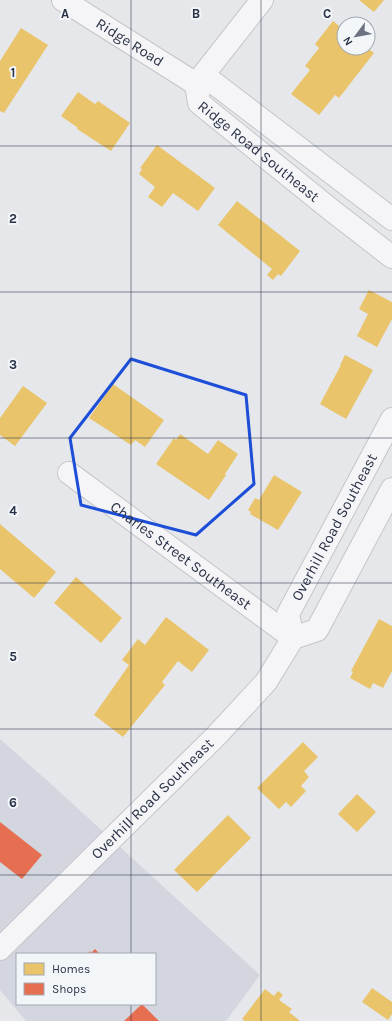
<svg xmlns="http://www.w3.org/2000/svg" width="392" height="1021" font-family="Karla,sans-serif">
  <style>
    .built { fill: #d3d6de; fill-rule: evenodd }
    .homes { fill: #e9c46a }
    .shops { fill: #e76f51 }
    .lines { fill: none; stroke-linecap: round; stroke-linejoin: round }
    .street-casing { stroke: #c3c5c9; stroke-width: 24 }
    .street { stroke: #f5f5f7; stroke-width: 22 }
    .marked { fill: none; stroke: #1d4ed8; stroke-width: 3; stroke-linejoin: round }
    .grid { fill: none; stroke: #293247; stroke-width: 1; stroke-opacity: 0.55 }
    .labels { text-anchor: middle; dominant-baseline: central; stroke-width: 4; stroke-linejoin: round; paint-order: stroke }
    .street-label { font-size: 15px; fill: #293247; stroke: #f3f6f9 }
    .grid-label { font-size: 13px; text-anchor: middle; font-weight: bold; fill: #293247; stroke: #f3f6f9; stroke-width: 4; stroke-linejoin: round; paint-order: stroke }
  </style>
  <rect width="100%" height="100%" fill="#e5e7eb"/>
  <path class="built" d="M0,739L51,784L260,975L226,1021H26L0,990ZM17,954H155V1004H17Z"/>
  <path class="homes" d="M359,0H384L374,12Z
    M333,21L344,30V48H367L374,53L339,98L335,95L319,115L291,94L310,70L305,66L319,48L315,44Z
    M21,28L48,45L4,113L0,111V61Z
    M78,92L95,104L98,101L130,123L111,151L77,129L78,128L61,116Z
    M157,145L215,188L198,211L173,193L162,207L148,197L155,187L139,174L142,169L140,168Z
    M237,201L300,251L281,276L278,274L273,280L267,275L272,269L218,225Z
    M369,290L392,302V319L377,347L357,336L368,314L359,309Z
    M345,355L373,370L346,419L320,404L341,365H340Z
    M113,384L164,420L145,447L135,440L131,445L89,418Z
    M23,386L47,403L15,446L0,435V418Z
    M180,434L208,454L218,440L238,454L225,474L226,475L209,500L156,464L174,438L176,440Z
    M274,475L302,492L278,530L250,514L251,512L248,510L255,498L259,500Z
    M0,524L56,572L34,598L0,569Z
    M76,577L122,618L101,643L54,603Z
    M166,617L209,650L192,672L178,661L162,682L165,685L123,737L94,715L129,665L122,660L138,639L145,645Z
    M379,619L392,626V671L383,688L373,683L370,689L350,678L353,672L351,671Z
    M303,742L318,757L304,771L309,777L301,786L306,791L291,807L286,802L279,809L257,788Z
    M357,794L376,812L357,832L338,814Z
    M228,815L251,838L197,892L174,870Z
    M372,988L392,1002V1014L388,1020L362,1002Z
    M265,989L274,996L278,991L283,995L279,1000L292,1009L289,1012L300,1021H245L242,1019Z"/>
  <path class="shops" d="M0,822L42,855L22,879L0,862Z
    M95,949L100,954H88L90,951L91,953Z
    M142,1004L159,1021H124Z"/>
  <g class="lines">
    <defs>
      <g id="street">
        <path id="s1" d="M63,0L196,84"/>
        <path id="s2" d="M196,84L199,103L330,209L392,257"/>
        <path d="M196,84L214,83L392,219"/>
        <path d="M196,84L262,0"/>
        <path id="s3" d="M69,473L293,638"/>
        <path id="s4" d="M293,638L288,614L392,419"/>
        <path id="s5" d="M0,949L216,736L266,682L293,638L317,630L392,489"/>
      </g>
    </defs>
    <use href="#street" class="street-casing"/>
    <use href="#street" class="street"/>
  </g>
  <path class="marked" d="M131,359L246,395L254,484L196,535L81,505L70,438Z"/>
  <path class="grid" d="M131,0V954M261,0V1021M0,146H392M0,292H392M0,438H392M0,583H392M0,729H392M0,875H392M131,1004V1021"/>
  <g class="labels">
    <g class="street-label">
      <text stroke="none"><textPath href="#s1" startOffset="79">Ridge Road</textPath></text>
      <text stroke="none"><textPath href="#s2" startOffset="96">Ridge Road Southeast</textPath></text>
      <text stroke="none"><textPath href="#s4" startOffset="123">Overhill Road Southeast</textPath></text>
      <text stroke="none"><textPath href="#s3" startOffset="139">Charles Street Southeast</textPath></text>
      <text stroke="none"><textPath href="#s5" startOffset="214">Overhill Road Southeast</textPath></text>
    </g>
  </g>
  <g class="grid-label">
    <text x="65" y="18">A</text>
    <text x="196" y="18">B</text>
    <text x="327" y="18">C</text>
    <text x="13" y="77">1</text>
    <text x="13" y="223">2</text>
    <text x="13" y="369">3</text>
    <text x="13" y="515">4</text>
    <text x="13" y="661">5</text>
    <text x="13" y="807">6</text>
  </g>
  <rect x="16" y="953" width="140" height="52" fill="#f3f6f9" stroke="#a2a8b2"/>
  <rect x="24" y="963" width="20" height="12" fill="#e9c46a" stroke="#a2a8b2"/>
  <text x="52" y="973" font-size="12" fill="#293247">Homes</text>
  <rect x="24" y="983" width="20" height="12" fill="#e76f51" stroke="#a2a8b2"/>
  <text x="52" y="993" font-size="12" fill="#293247">Shops</text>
  <g transform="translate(356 36) rotate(238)"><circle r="19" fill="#f3f6f9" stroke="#a2a8b2"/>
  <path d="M0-3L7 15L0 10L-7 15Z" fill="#6b7180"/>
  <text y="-6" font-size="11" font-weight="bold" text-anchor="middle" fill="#293247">N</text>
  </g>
</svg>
